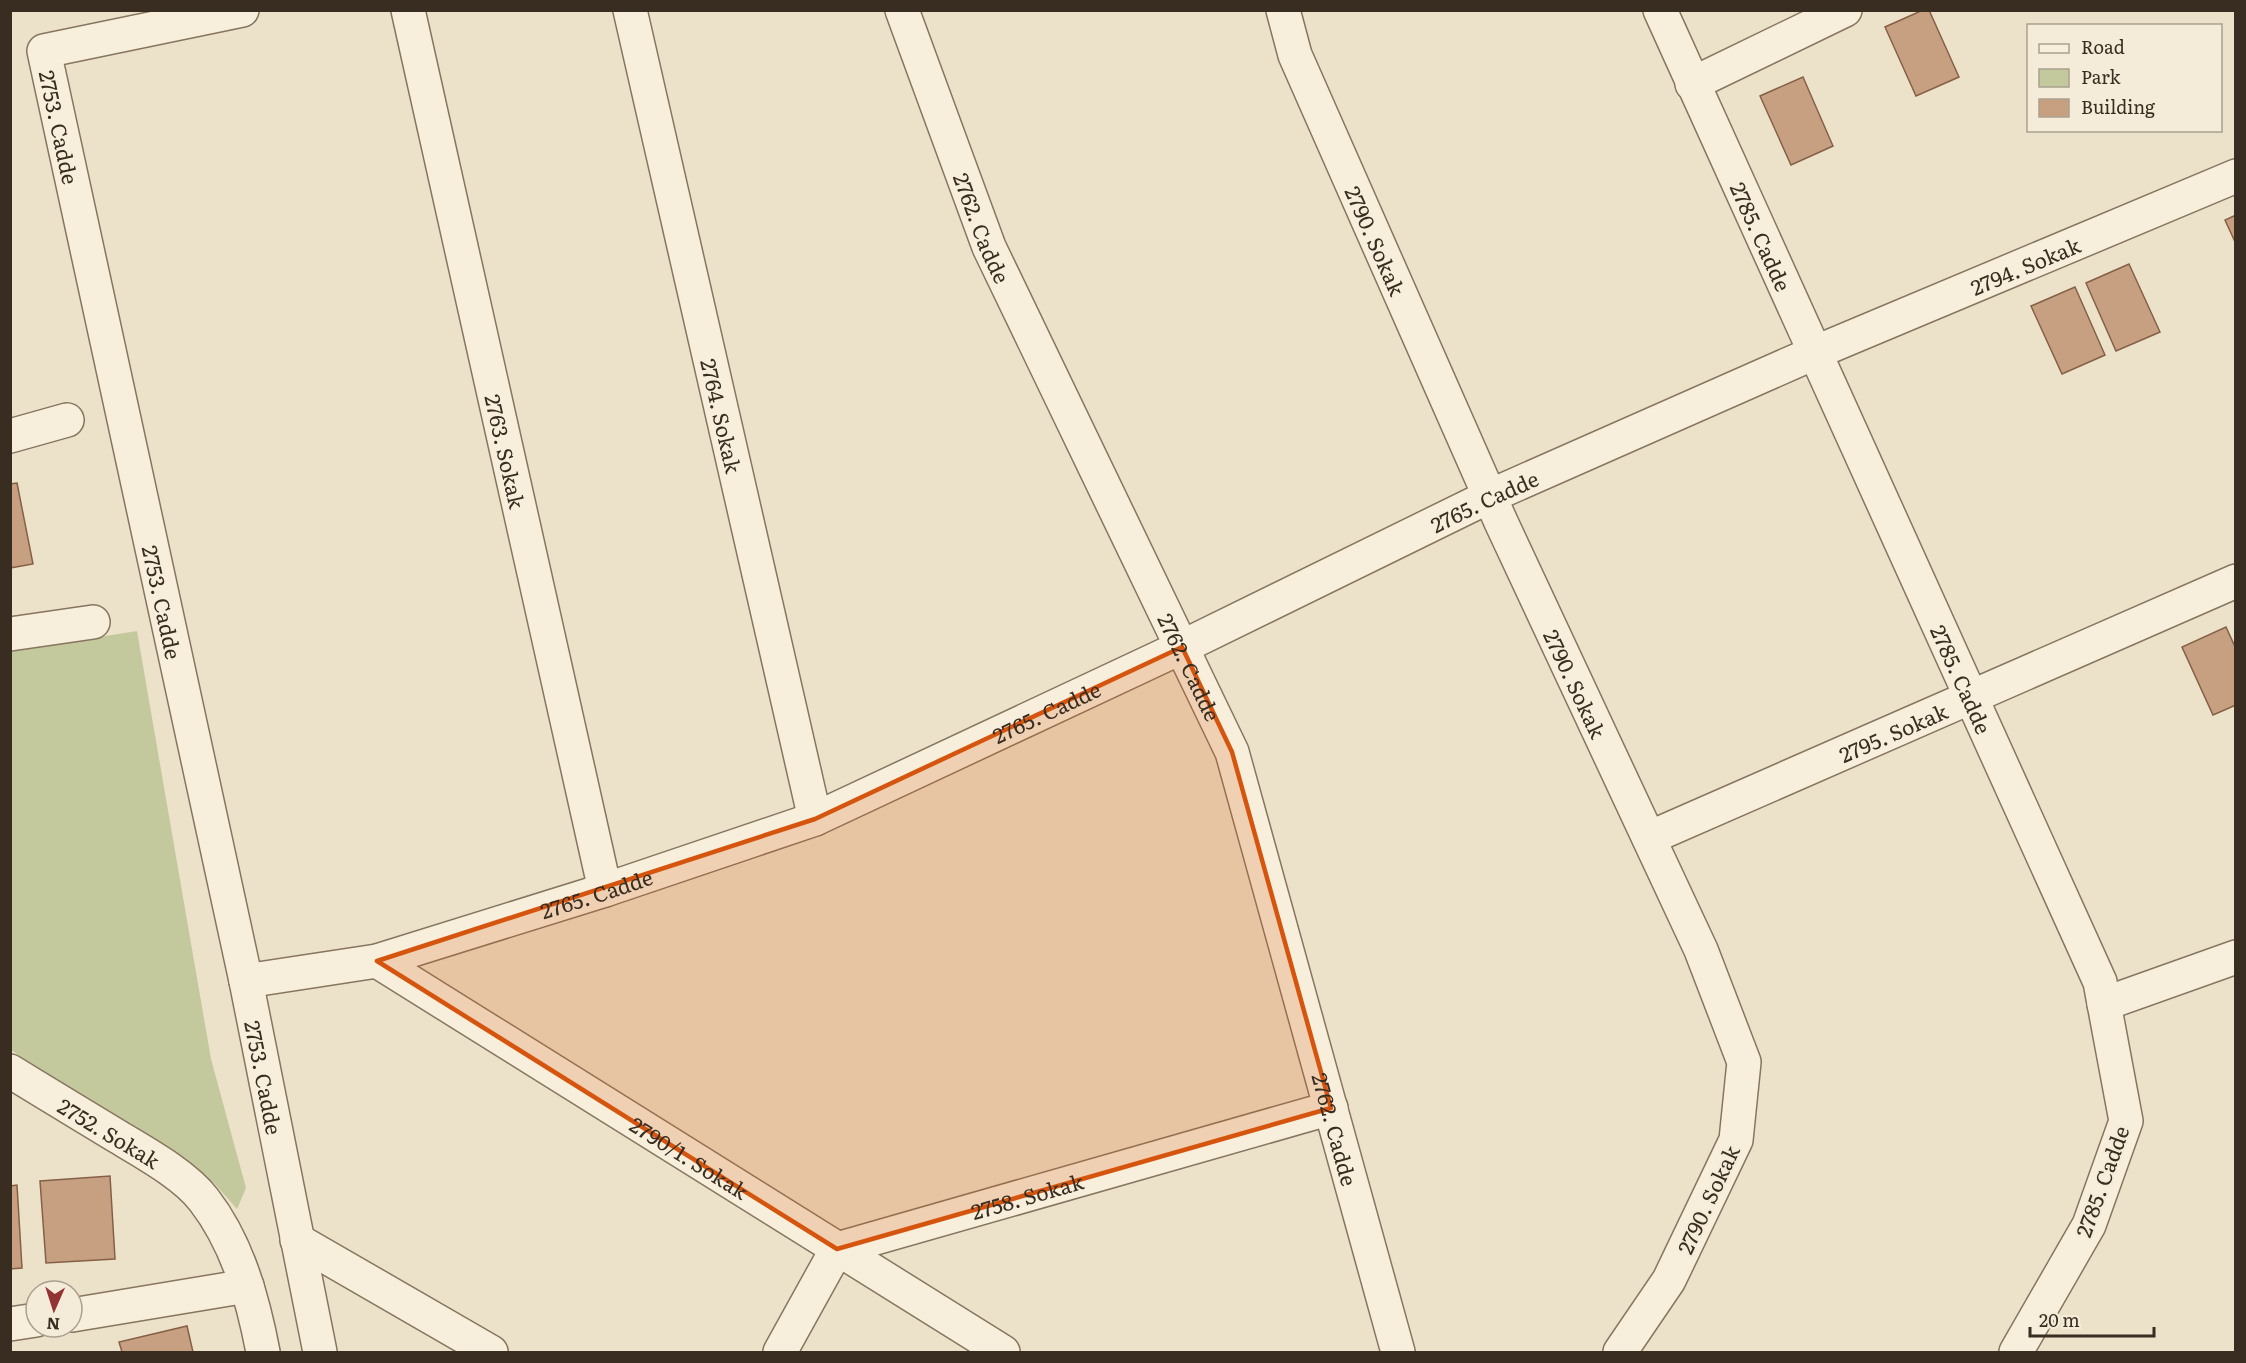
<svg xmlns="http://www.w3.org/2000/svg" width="2246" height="1363" font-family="Literata,serif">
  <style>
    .green { fill: #c4c99d }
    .building { fill: #c7a082; stroke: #856046; stroke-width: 1.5 }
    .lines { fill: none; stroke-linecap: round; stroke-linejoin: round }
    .street-casing { stroke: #87755f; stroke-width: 36 }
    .street { stroke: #f7efdc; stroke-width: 33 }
    .marked { fill: #d6550e; fill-opacity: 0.2; stroke: #d6550e; stroke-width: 4.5; stroke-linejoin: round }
    .labels { text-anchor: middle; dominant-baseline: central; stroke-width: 4.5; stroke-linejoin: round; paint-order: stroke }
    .street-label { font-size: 21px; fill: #392d21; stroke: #f4ecd8 }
  </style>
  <rect width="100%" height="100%" fill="#ece2c9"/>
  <path class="green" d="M137,631L211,1059L246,1188L237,1209L214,1183L11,1050V651Z"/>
  <path class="building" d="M1923,10H1929L1959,77L1916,96L1885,27Z
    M1803,77L1833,146L1791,165L1760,96Z
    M2236,215V244L2225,220Z
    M2129,264L2160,332L2116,351L2086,283Z
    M2075,287L2105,355L2062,374L2031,306Z
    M17,483L33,564L10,568V484Z
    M2226,627L2236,649V705L2213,715L2182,647Z
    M110,1176L115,1259L46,1263L40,1181Z
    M17,1185L22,1268L10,1269V1186Z
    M187,1326L193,1352H122L119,1342Z"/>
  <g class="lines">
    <defs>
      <g id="street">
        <path id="s1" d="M242,10L44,51L246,981L320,1352"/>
        <path id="s2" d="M408,10L605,890"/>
        <path id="s3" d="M630,10L815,819"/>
        <path id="s4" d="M902,10L989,247L1232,752L1398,1352"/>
        <path id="s5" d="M1283,10L1295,55L1501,522L1701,950L1744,1062L1736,1140L1669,1280L1620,1352"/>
        <path id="s6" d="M1660,10L2100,982L2126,1121L2089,1225L2016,1352"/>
        <path d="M1692,84L1845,10"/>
        <path d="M10,436L67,420"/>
        <path d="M10,634L93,622"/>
        <path id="s7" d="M1649,838L2236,581"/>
        <path id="s8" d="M377,961L1003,1352"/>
        <path id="s9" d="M246,981L377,961L605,890L815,819L1182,647L1490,496L1814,353L2236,176"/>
        <path d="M2104,1004L2236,957"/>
        <path id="s10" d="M10,1071C47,1094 84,1116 120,1138C147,1154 186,1176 204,1200C238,1244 253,1300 263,1352"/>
        <path d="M297,1240L491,1352"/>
        <path d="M72,1315L247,1286"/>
        <path d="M10,1324L36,1320"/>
        <path id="s11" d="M780,1352L837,1249L1331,1108"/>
      </g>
    </defs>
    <use href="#street" class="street-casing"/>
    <use href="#street" class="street"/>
  </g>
  <path class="marked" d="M1182,647L1232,752L1331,1108L837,1249L377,961L815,819Z"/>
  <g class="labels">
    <g class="street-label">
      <text stroke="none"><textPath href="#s1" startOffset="280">2753. Cadde</textPath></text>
      <text stroke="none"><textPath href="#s4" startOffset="232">2762. Cadde</textPath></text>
      <text stroke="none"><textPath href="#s6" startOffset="248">2785. Cadde</textPath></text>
      <text stroke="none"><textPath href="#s5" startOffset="249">2790. Sokak</textPath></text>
      <text stroke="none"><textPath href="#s9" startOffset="1924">2794. Sokak</textPath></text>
      <text stroke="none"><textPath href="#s3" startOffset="416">2764. Sokak</textPath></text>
      <text stroke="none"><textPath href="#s2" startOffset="452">2763. Sokak</textPath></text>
      <text stroke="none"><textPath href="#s9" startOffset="1334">2765. Cadde</textPath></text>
      <text stroke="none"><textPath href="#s1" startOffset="766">2753. Cadde</textPath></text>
      <text stroke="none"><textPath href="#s4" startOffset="718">2762. Cadde</textPath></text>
      <text stroke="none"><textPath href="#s6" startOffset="734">2785. Cadde</textPath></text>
      <text stroke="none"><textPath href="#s5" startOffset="735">2790. Sokak</textPath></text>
      <text stroke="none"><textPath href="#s9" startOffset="848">2765. Cadde</textPath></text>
      <text stroke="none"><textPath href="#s7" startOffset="266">2795. Sokak</textPath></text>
      <text stroke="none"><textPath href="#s9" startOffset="362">2765. Cadde</textPath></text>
      <text stroke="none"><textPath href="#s1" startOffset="1252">2753. Cadde</textPath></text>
      <text stroke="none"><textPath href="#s4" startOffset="1204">2762. Cadde</textPath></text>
      <text stroke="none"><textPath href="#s10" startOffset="117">2752. Sokak</textPath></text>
      <text stroke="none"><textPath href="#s8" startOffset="369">2790/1. Sokak</textPath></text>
      <text transform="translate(2101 1181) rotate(-70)">2785. Cadde</text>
      <text stroke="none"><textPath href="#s11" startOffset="315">2758. Sokak</textPath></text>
      <text transform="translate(1707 1199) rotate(-65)">2790. Sokak</text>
    </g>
  </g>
  <rect width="2246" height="1363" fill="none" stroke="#392d21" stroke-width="24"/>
  <rect x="2027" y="24" width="195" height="108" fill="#f4ecd8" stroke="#a9a08f" stroke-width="1.5"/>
  <rect x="2039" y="44" width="30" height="9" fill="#f7efdc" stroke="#a9a08f" stroke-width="1.5"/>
  <text x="2081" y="54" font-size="18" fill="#392d21">Road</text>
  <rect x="2039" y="69" width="30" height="18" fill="#c4c99d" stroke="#a9a08f" stroke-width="1.5"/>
  <text x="2081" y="84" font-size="18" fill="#392d21">Park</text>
  <rect x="2039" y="99" width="30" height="18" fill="#c7a082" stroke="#a9a08f" stroke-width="1.5"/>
  <text x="2081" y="114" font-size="18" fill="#392d21">Building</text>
  <g transform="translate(54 1309) rotate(183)"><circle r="28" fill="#f4ecd8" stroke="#a9a08f" stroke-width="1.5"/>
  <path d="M0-4.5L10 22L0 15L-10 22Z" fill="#923433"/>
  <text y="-9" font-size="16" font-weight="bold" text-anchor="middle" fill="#392d21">N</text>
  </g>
  <path d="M2030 1327v9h124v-9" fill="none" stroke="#392d21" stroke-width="3"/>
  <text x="2039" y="1327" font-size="18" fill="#392d21" stroke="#f4ecd8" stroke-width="4.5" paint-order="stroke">20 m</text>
</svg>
